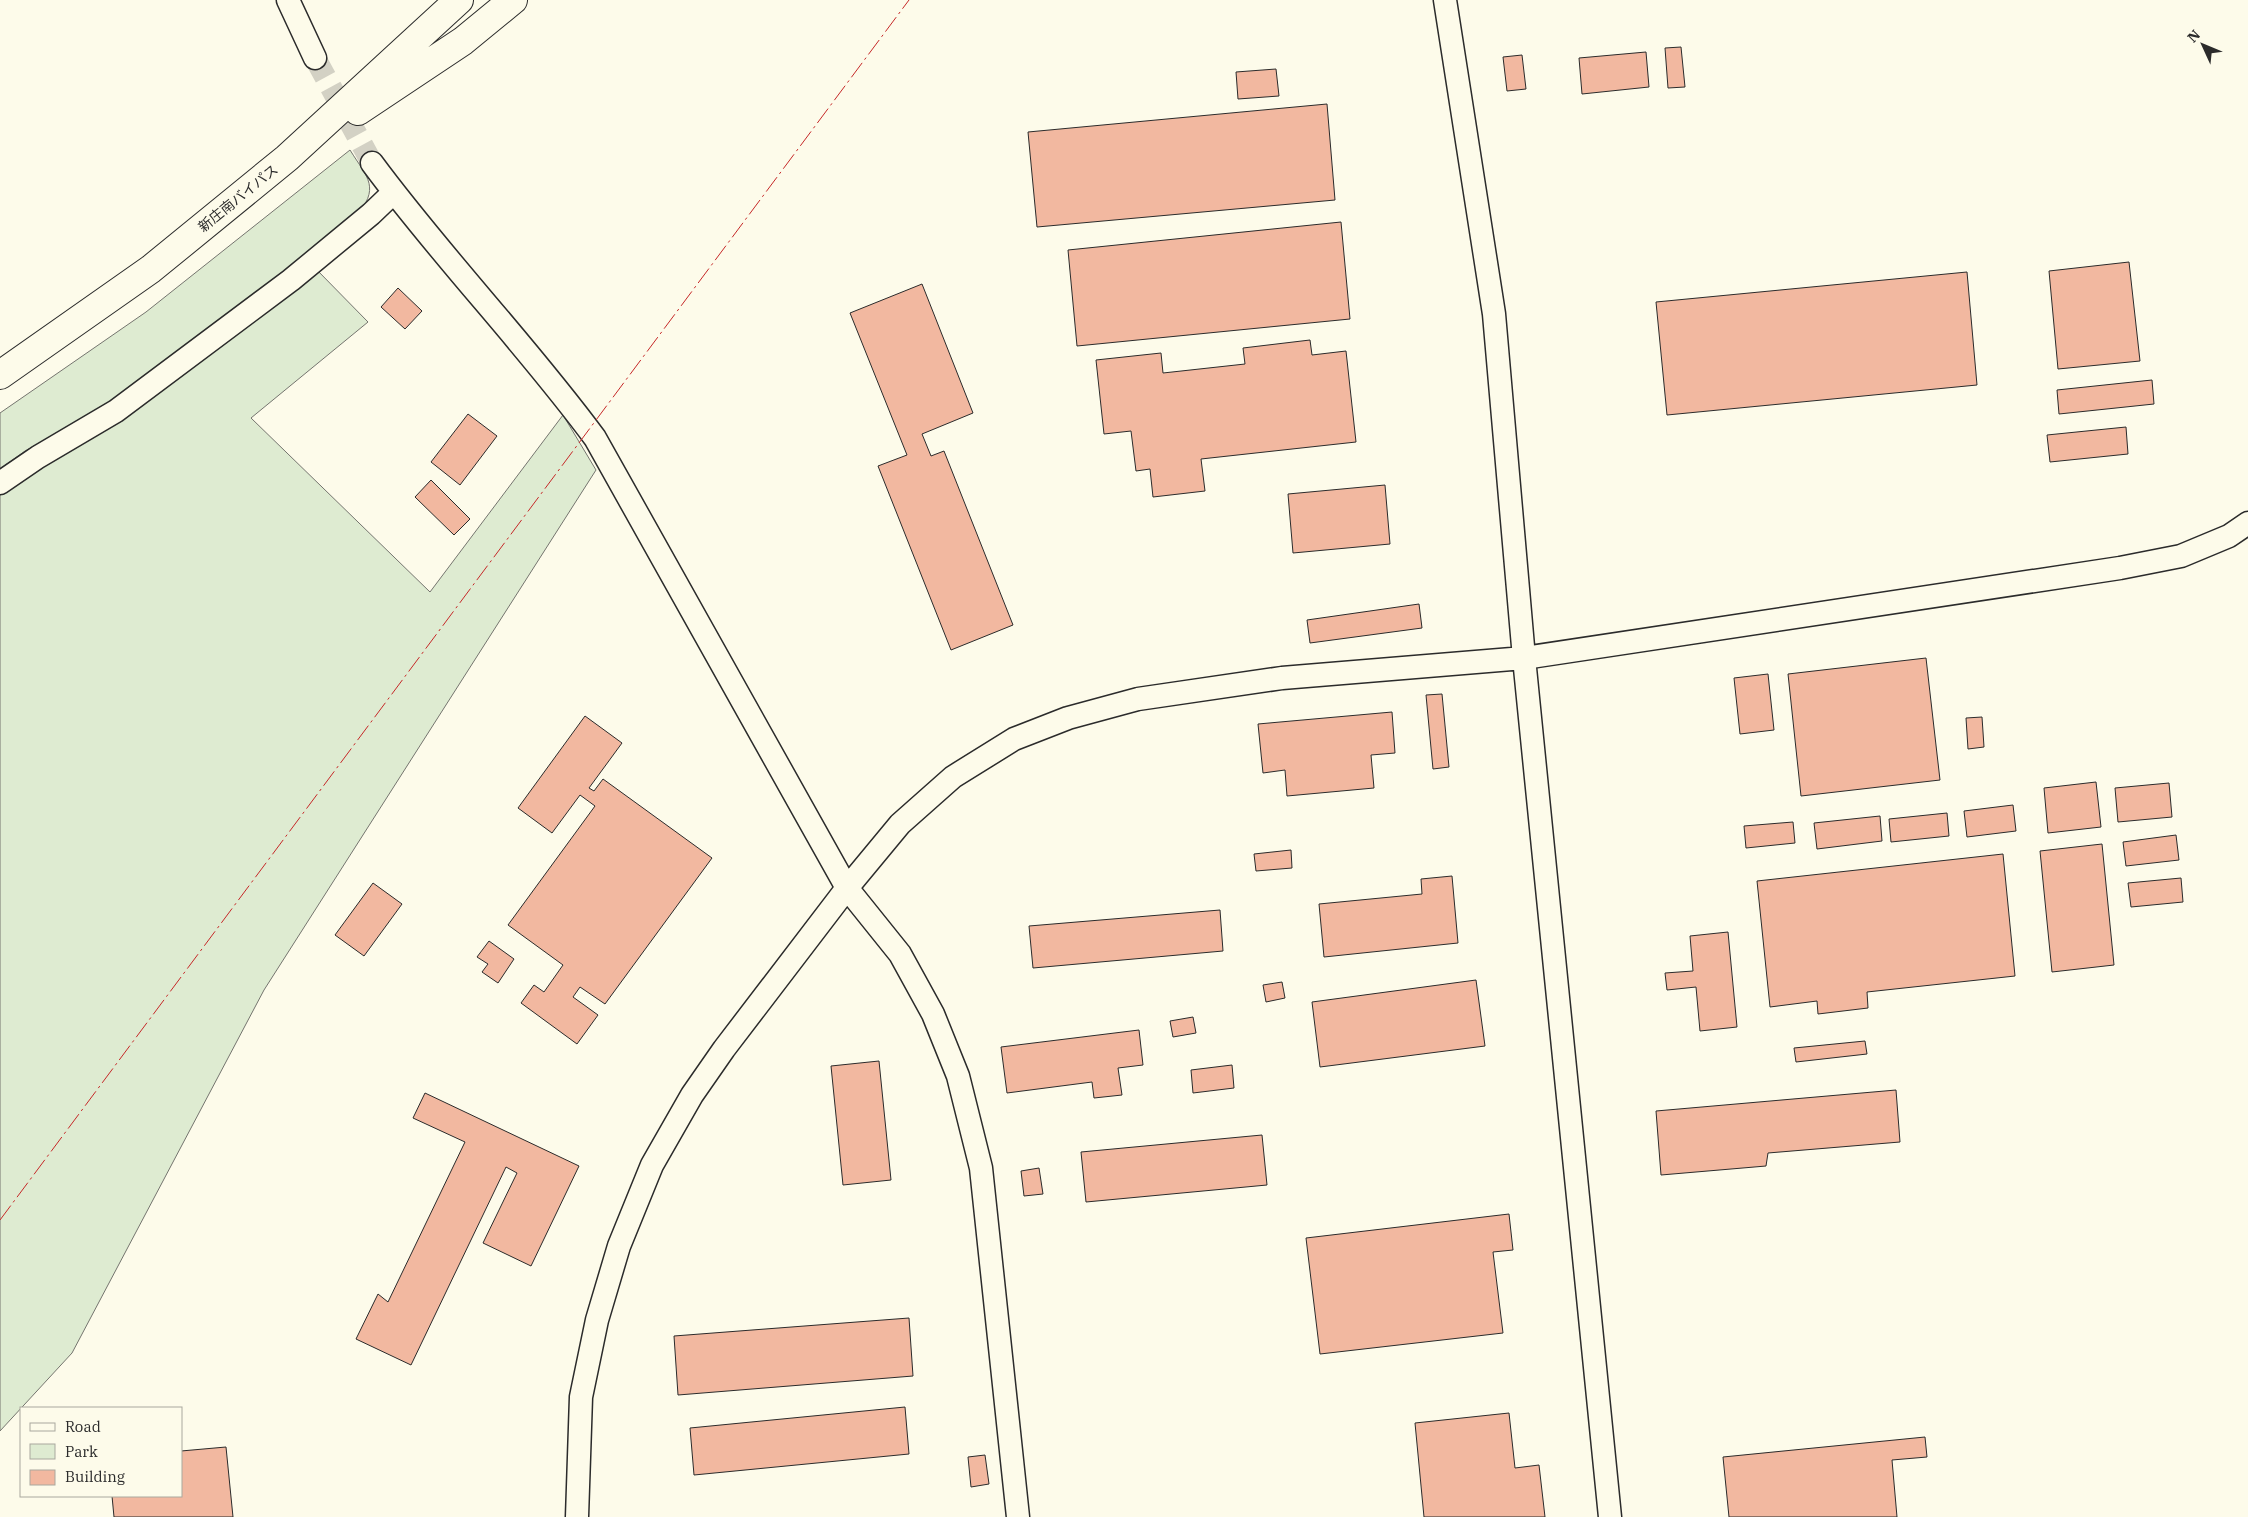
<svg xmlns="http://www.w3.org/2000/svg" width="2248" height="1517" font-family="'IBM Plex Serif','Noto Sans JP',serif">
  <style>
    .green { fill: #deebd1; stroke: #74746e }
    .building { fill: #f2b8a0; stroke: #2b2b2b }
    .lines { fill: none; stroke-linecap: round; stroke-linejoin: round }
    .minor-tunnel { stroke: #d3d1c4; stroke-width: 22; stroke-dasharray: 22 11; stroke-linecap: butt }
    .minor-casing { stroke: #2b2b2b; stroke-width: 25 }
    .highway-casing { stroke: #2b2b2b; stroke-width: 30 }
    .minor { stroke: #fdfbea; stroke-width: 22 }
    .highway { stroke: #fdfbea; stroke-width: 28 }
    .power { stroke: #c62828; stroke-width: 1; stroke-dasharray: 18 4 2.5 4; stroke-linecap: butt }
    .labels { text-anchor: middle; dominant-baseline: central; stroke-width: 4; stroke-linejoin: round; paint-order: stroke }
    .street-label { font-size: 14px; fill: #2b2b2b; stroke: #fdfbea }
  </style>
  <rect width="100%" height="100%" fill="#fdfbea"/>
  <path class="green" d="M350,150C368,179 381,187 355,218L120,399L25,451L0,469V413L146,312Z
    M316,269L368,322L251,418L430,592L563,415L596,470L264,990L72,1353L0,1431V494Z"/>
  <path class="building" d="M1681,47L1685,87L1668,88L1665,48Z
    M1646,52L1649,87L1582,94L1579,58Z
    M1522,55L1526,89L1507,91L1503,57Z
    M1276,69L1279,96L1238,99L1236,72Z
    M1327,104L1335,200L1037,227L1028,132Z
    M1341,222L1350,319L1077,346L1068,250Z
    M2129,262L2140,361L2058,369L2049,271Z
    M1967,272L1977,385L1667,415L1656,302Z
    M922,284L973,413L922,434L931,456L944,451L1013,625L951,650L878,466L907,455L850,313Z
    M398,288L422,311L405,329L381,307Z
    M1310,340L1312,355L1346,351L1356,442L1201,459L1205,491L1153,497L1150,469L1136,471L1131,431L1104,434L1096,360L1161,353L1163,373L1245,364L1243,348Z
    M2152,380L2154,404L2059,414L2057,390Z
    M468,414L497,436L460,485L431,462Z
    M2126,427L2128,454L2050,462L2047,435Z
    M431,480L470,519L454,535L415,497Z
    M1385,485L1390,544L1293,553L1288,494Z
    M1419,604L1422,628L1310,643L1307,620Z
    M1926,658L1940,780L1801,796L1788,674Z
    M1768,674L1774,730L1740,734L1734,678Z
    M1442,694L1449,767L1433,769L1426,695Z
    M1392,712L1395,753L1371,755L1374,788L1287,796L1285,770L1263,773L1258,724Z
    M585,716L622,743L589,788L594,791L603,779L712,858L605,1004L580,987L573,997L598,1015L577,1044L521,1003L534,985L544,992L563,965L508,925L595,806L580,795L552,833L518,808Z
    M1982,717L1984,747L1968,749L1966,718Z
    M2096,782L2101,827L2048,833L2044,788Z
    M2169,783L2172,817L2118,822L2115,788Z
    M2013,805L2016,831L1967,837L1964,811Z
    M1947,813L1949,836L1891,842L1889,819Z
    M1880,816L1882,841L1817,849L1814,823Z
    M1793,822L1795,843L1746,848L1744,826Z
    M2176,835L2179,860L2126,866L2123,842Z
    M2102,844L2114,965L2052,972L2040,851Z
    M1291,850L1292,868L1256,871L1254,854Z
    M2003,854L2015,976L1867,992L1868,1008L1818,1014L1817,1001L1770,1007L1757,881Z
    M1452,876L1458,943L1324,957L1319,904L1422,894L1421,879Z
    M2181,878L2183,902L2131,907L2128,883Z
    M373,883L402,904L364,956L335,935Z
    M1220,910L1223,951L1033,968L1029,926Z
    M1728,932L1737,1027L1700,1031L1696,987L1667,990L1665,973L1693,971L1690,936Z
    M489,941L514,959L498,983L482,972L488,964L477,957Z
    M1476,980L1485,1046L1320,1067L1312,1002Z
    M1282,982L1285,998L1266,1002L1263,985Z
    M1193,1017L1196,1033L1173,1037L1170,1021Z
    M1139,1030L1143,1065L1118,1068L1122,1095L1094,1098L1092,1082L1007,1093L1001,1047Z
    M1865,1041L1867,1054L1796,1062L1794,1048Z
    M879,1061L891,1180L843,1185L831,1066Z
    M1232,1065L1234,1088L1193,1093L1191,1070Z
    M1896,1090L1900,1142L1768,1153L1766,1166L1661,1175L1656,1111Z
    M425,1093L579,1166L531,1266L483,1243L517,1173L506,1167L411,1365L356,1339L378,1294L388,1302L465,1142L413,1118Z
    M1262,1135L1267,1185L1086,1202L1081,1152Z
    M1039,1168L1043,1194L1024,1196L1021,1171Z
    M1509,1214L1513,1250L1493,1252L1503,1333L1320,1354L1306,1238Z
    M909,1318L913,1376L678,1395L674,1336Z
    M905,1407L909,1454L694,1475L690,1428Z
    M1509,1413L1515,1468L1539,1465L1545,1517H1424L1415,1423Z
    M1925,1437L1927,1457L1892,1460L1897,1517H1729L1723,1457Z
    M226,1447L233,1517H114L112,1496H181V1451Z
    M985,1455L989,1484L971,1487L968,1457Z"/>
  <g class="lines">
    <path class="minor-tunnel" d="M315,58L372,163"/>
    <defs>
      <path id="minor" d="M288,0L315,58
        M1445,0L1494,314L1524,658L1610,1517
        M372,163C442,258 525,343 595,438L847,888L900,954L933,1014L958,1076L981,1168L1018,1517
        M0,483L38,457L116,411L291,280L371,214L394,192
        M577,1517L581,1397L597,1320L619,1246L652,1165L692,1095L724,1049L847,888L900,824L953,777L1014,739L1068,718L1138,699L1282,678L1524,658L2120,568L2181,556L2229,536L2248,523"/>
      <path id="highway" d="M358,111L463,41L513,0
        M0,375L151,269L287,158L459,0"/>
    </defs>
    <use href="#minor" class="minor-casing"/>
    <use href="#highway" class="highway-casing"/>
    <use href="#minor" class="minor"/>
    <use href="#highway" class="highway"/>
    <path class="power" d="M0,1220L909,0"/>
  </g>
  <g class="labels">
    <g class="street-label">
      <text transform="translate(238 198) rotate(-39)">新庄南バイパス</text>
    </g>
  </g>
  <rect x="20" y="1407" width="162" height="90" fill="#fdfbea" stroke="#a9a89e"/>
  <rect x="30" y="1423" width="25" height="8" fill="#fdfbea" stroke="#a9a89e"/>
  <text x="65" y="1432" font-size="15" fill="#2b2b2b">Road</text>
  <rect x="30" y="1444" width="25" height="15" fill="#deebd1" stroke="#a9a89e"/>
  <text x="65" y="1457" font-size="15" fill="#2b2b2b">Park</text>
  <rect x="30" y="1470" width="25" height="15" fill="#f2b8a0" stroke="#a9a89e"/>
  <text x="65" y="1482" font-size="15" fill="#2b2b2b">Building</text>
  <g transform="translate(2203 45) rotate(314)" stroke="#fdfbea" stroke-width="4" paint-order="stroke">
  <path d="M0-4L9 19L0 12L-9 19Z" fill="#2b2b2b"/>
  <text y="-8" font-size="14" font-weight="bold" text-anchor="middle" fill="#2b2b2b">N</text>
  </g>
</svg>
